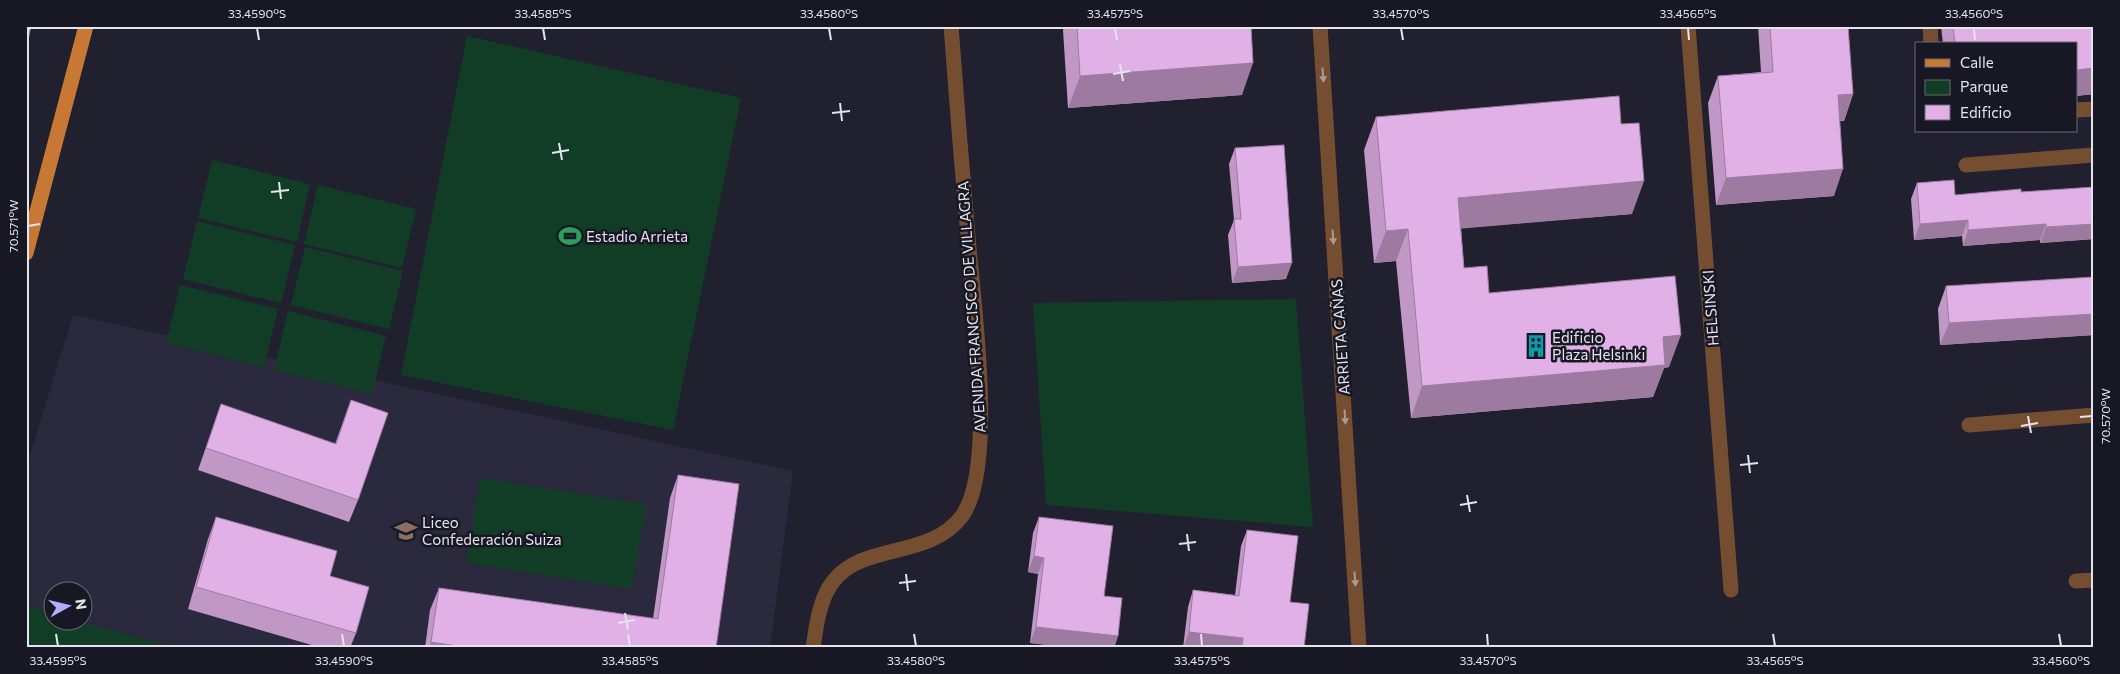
<svg xmlns="http://www.w3.org/2000/svg" width="2120" height="674" font-family="Commissioner,sans-serif">
  <style>
    .built { fill: #2b293d; fill-rule: evenodd }
    .green { fill: #113d26 }
    .lines { fill: none; stroke-linecap: round; stroke-linejoin: round }
    .minor { stroke: #754e31; stroke-width: 15 }
    .major { stroke: #c77835; stroke-width: 15 }
    .wall { fill: #c197c6 }
    .shaded-wall { fill: #9d7ba1 }
    .building { fill: #e0b0e6; stroke: #9d7ba1 }
    .oneway { fill: #ac998f }
    .ticks { fill: none; stroke: #e4e4ed; stroke-width: 2 }
    .labels { text-anchor: middle; dominant-baseline: central; stroke-width: 5; stroke-linejoin: round; paint-order: stroke }
    .poi-label { font-size: 15px; fill: #e4e4ed; stroke: #181724; text-anchor: start }
    .street-label { font-size: 15px; fill: #e4e4ed; stroke: #181724 }
    .neatline { fill: none; stroke: #e4e4ed; stroke-width: 2 }
    .ticks-label { font-size: 12px; text-anchor: middle; fill: #e4e4ed }
  </style>
  <rect width="100%" height="100%" fill="#21202e"/>
  <path class="built" d="M73,315L793,471L770,648H26V468ZM52,592H82V622H52Z"/>
  <path class="green" d="M467,36L741,98L673,430L401,375Z
    M212,160L310,184L297,242L198,218Z
    M318,185L416,209L402,268L304,244Z
    M197,221L295,245L281,303L183,279Z
    M305,247L403,271L389,329L291,305Z
    M180,285L278,309L264,367L166,343Z
    M1296,299L1313,527L1046,505L1033,303Z
    M288,311L386,336L372,394L274,370Z
    M480,478L646,504L632,589L467,563Z
    M28,606L52,613V622H82L165,645V648H26Z"/>
  <g class="lines">
    <path class="minor" d="M1320,26L1359,648
      M1688,26L1731,590
      M1930,26L1931,44
      M2076,110L2094,109
      M1966,165L2094,155
      M1969,425L2094,415
      M2076,581L2094,580
      M813,648C816,629 818,610 826,593C852,538 926,564 962,516C997,468 973,298 968,237C962,167 956,96 951,26"/>
    <path class="major" d="M26,253L86,26"/>
  </g>
  <path class="wall" d="M1064,26H1251L1242,95L1068,108L1063,30Z
    M1758,26H1848L1853,94L1844,121H1840L1834,196L1716,205L1708,103L1718,76L1761,72Z
    M1941,26H2094V94L2076,96V44H1943Z
    M1376,117L1621,124L1632,214L1461,228L1464,268L1489,293L1669,367L1664,368L1653,397L1411,418L1396,261L1374,263L1364,150Z
    M1235,148L1286,279L1232,283L1228,235L1234,220L1229,164Z
    M1917,183L1955,195L2021,192L2094,187V239L2040,243V240L1963,246L1962,236L1914,240L1911,199Z
    M2094,277V335L1940,345L1938,309L1946,286Z
    M351,400L358,500L349,522L198,470L221,404L335,444Z
    M678,475L716,648H425L430,610L439,588L653,619L670,498Z
    M216,517L356,633L350,648H322L188,609L208,539Z
    M1039,517L1104,596L1118,636L1114,648H1074L1030,643L1038,574L1028,572L1033,533Z
    M1247,530L1290,602L1304,648H1183L1188,607L1193,590L1235,595L1241,546Z"/>
  <path class="shaded-wall" d="M1253,63L1242,95L1068,108L1080,76Z
    M2094,68V94L2076,96V70Z
    M1853,94L1844,121L1828,122L1838,95Z
    M1843,169L1834,196L1716,205L1726,178Z
    M1644,181L1632,214L1446,230L1458,198Z
    M1968,220L1962,236L1914,240L1920,224Z
    M2046,224L2040,240L1963,246L1968,230Z
    M2094,224V239L2040,243L2046,227Z
    M1408,229L1396,261L1374,263L1386,231Z
    M1292,263L1286,279L1232,283L1238,267Z
    M2094,314V335L1940,345L1949,323Z
    M1681,335L1669,367L1664,368L1653,397L1411,418L1422,386L1663,337Z
    M1034,556L1044,558L1038,574L1028,572Z
    M1036,627L1118,636L1114,648H1074L1030,643Z
    M1189,632L1243,638L1240,648H1183Z
    M431,642L471,648H429Z"/>
  <path class="building" d="M26,26H31L26,49Z
    M1077,26H1251L1253,63L1080,76Z
    M1770,26H1848L1853,94L1838,95L1843,169L1726,178L1718,76L1773,72Z
    M1953,26H2094V68L2076,70V44H1955Z
    M1619,96L1621,124L1639,123L1644,181L1458,198L1464,268L1487,266L1489,293L1675,276L1681,335L1663,337L1665,365L1422,386L1408,229L1386,231L1376,117Z
    M1284,145L1292,263L1238,267L1234,219H1241L1235,148Z
    M1954,180L1955,195L2021,189V192L2094,187V224L2046,227V224L1968,230V220L1920,224L1917,183Z
    M2094,277V314L1949,323L1946,286Z
    M351,400L388,413L358,500L206,448L221,404L336,444Z
    M678,475L739,484L716,648H471L431,642L439,588L658,619Z
    M216,517L337,551L330,576L369,587L356,633L196,587Z
    M1039,517L1113,526L1104,596L1122,598L1118,636L1036,627L1044,558L1034,556Z
    M1247,530L1298,536L1290,602L1309,604L1304,648H1242L1243,638L1189,632L1193,590L1239,596Z"/>
  <defs><path id="oneway-solid" d="M-6-.8H1V-3.2L6.5 0L1 3.2V.8H-6Z" transform="scale(1.25)"/></defs>
  <g class="oneway">
    <use href="#oneway-solid" transform="translate(1323 75) rotate(86)"/>
    <use href="#oneway-solid" transform="translate(1333 237) rotate(86)"/>
    <use href="#oneway-solid" transform="translate(1345 417) rotate(86)"/>
    <use href="#oneway-solid" transform="translate(1355 579) rotate(86)"/>
  </g>
  <path class="ticks" d="M257,28L259,40M543,28L545,40M829,28L831,40M1115,28L1117,40M1401,28L1403,40M1688,28L1689,40M1974,28L1975,40M1120,64L1123,81M1113,74L1130,71M840,103L842,121M832,113L850,111M559,143L562,160M552,153L569,150M279,182L281,199M271,192L289,190M28,226L40,224M2028,416L2031,433M2080,417L2092,416M2021,426L2038,423M1748,455L1750,473M1740,465L1758,463M1467,495L1470,512M1460,505L1477,502M1187,534L1189,551M1179,544L1196,542M906,574L908,591M899,583L916,581M625,613L628,630M618,623L635,620M56,634L58,646M342,634L344,646M628,634L630,646M914,634L916,646M1201,634L1202,646M1487,634L1488,646M1773,634L1775,646M2059,634L2061,646"/>
  <defs>
    <symbol id="stadium-bare" viewBox="-9 -9 18 18"><path d="M0-5a6.5 5 0 1 0 0 10a6.5 5 0 1 0 0-10ZM-3.5-1.8h7v3.6h-7Z" fill="#2e9e5b" stroke="#181724" stroke-width="2.5" paint-order="stroke"/></symbol>
    <symbol id="building-bare" viewBox="-9 -9 18 18"><path d="M-4-6H4V6H1V3H-1V6H-4ZM-2.5-4.3h1.7v1.8h-1.7ZM.8-4.3h1.7v1.8H.8ZM-2.5-1h1.7V.8h-1.7ZM.8-1h1.7V.8H.8Z" fill="#0f9aa8" stroke="#181724" stroke-width="2.5" paint-order="stroke"/></symbol>
    <symbol id="school-bare" viewBox="-9 -9 18 18"><path d="M0-5L7-2L0 1L-7-2ZM-4 1L0 2.5L4 1V4Q0 6-4 4Z" fill="#8d6e63" stroke="#181724" stroke-width="2.5" paint-order="stroke"/></symbol>
  </defs>
  <g fill-rule="evenodd">
    <use href="#stadium-bare" x="554" y="220" width="32" height="32"/>
    <use href="#building-bare" x="1520" y="330" width="32" height="32"/>
    <use href="#school-bare" x="390" y="515" width="32" height="32"/>
  </g>
  <g class="labels">
    <g class="poi-label">
      <text x="586" y="236">Estadio Arrieta</text>
      <text x="1552" y="337">Edificio<tspan x="1552" dy="17">Plaza Helsinki</tspan></text>
      <text x="422" y="522">Liceo<tspan x="422" dy="17">Confederación Suiza</tspan></text>
    </g>
    <g class="street-label">
      <text transform="translate(971 307) rotate(-94)">AVENIDA FRANCISCO DE VILLAGRA</text>
      <text transform="translate(1710 308) rotate(-94)">HELSINSKI</text>
      <text transform="translate(1340 337) rotate(-94)">ARRIETA CAÑAS</text>
    </g>
  </g>
  <rect width="2120" height="674" fill="none" stroke="#181724" stroke-width="55"/>
  <rect x="1915" y="42" width="162" height="90" fill="#181724" stroke="#6a6974"/>
  <rect x="1925" y="59" width="25" height="8" fill="#c77835" stroke="#6a6974"/>
  <text x="1960" y="68" font-size="15" fill="#e4e4ed">Calle</text>
  <rect x="1925" y="80" width="25" height="15" fill="#113d26" stroke="#6a6974"/>
  <text x="1960" y="92" font-size="15" fill="#e4e4ed">Parque</text>
  <rect x="1925" y="105" width="25" height="15" fill="#e0b0e6" stroke="#6a6974"/>
  <text x="1960" y="118" font-size="15" fill="#e4e4ed">Edificio</text>
  <g transform="translate(68 606) rotate(82)"><circle r="24" fill="#181724" stroke="#6a6974"/>
  <path d="M0-4L9 19L0 12L-9 19Z" fill="#b1adfa"/>
  <text y="-8" font-size="14" font-weight="bold" text-anchor="middle" fill="#e4e4ed">N</text>
  </g>
  <rect x="28" y="28" width="2064" height="618" class="neatline"/>
  <g class="ticks-label">
    <text x="257" y="18">33.4590°S</text>
    <text x="543" y="18">33.4585°S</text>
    <text x="829" y="18">33.4580°S</text>
    <text x="1115" y="18">33.4575°S</text>
    <text x="1401" y="18">33.4570°S</text>
    <text x="1688" y="18">33.4565°S</text>
    <text x="1974" y="18">33.4560°S</text>
    <text transform="translate(14 226) rotate(-90)" y="4">70.571°W</text>
    <text transform="translate(2106 416) rotate(-90)" y="4">70.570°W</text>
    <text x="58" y="665">33.4595°S</text>
    <text x="344" y="665">33.4590°S</text>
    <text x="630" y="665">33.4585°S</text>
    <text x="916" y="665">33.4580°S</text>
    <text x="1202" y="665">33.4575°S</text>
    <text x="1488" y="665">33.4570°S</text>
    <text x="1775" y="665">33.4565°S</text>
    <text x="2061" y="665">33.4560°S</text>
  </g>
</svg>
